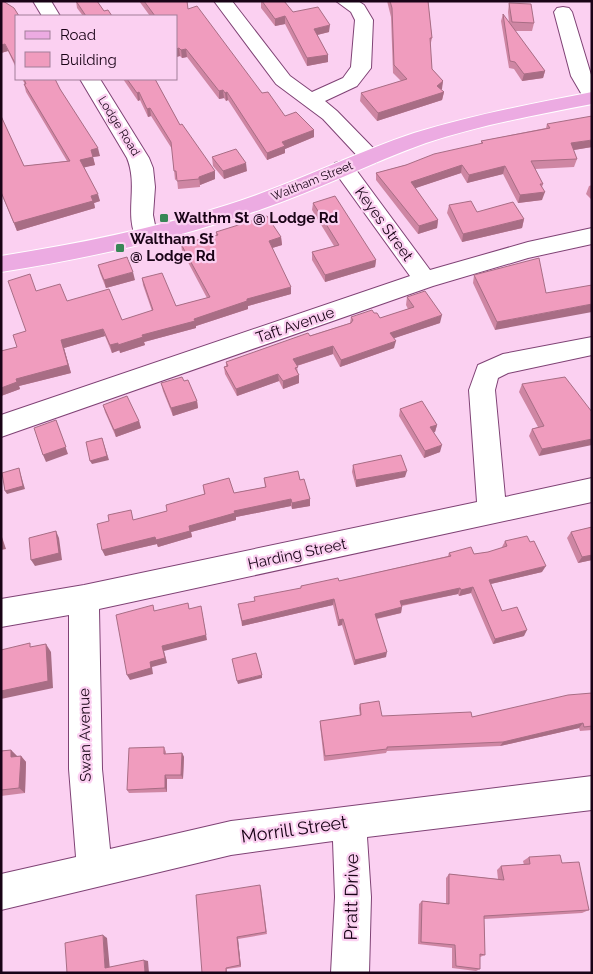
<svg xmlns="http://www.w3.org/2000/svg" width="593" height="974" font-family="Raleway,sans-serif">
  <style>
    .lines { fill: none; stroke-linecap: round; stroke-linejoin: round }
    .minor-casing { stroke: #7f4275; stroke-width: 2 }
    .major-casing { stroke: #fff; stroke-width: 2 }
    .minor { fill: #fff; fill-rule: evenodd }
    .major { fill: #ecabe2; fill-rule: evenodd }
    .wall { fill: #ce86a3 }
    .shaded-wall { fill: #a86d85 }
    .building { fill: #f09cbe; stroke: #a86d85 }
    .poi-dot { fill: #388656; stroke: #fbd0f1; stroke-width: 2 }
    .labels { text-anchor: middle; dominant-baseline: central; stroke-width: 4.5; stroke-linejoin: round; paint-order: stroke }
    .far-street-label { font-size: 12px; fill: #190316; stroke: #fbd0f1 }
    .poi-label { font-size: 15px; font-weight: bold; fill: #190316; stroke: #fbd0f1; text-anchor: start }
    .street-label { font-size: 15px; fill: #190316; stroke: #fbd0f1 }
    .near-street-label { font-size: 18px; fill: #190316; stroke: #fbd0f1 }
  </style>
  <rect width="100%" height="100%" fill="#fbd0f1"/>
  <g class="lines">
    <defs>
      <path id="minor" d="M33,1H51L60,16H42Z
        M214,1H232L290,76L312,92L343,78L351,67L355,20L351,12L336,1H358L364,5L373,20L371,68L357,86L325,101L337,111L377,152L381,157L377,162L370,164L363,162L323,119L276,84Z
        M563,7L569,8L572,12L592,78V102L585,100L571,76L554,12L557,8Z
        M80,79H100L149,158L153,168L155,187L153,215L157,235L154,241L146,243L138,241C123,216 139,187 127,158Z
        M343,161L351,163L430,270L528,242L592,228V244L528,258L433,286L1,437V415L410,276L332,168L335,163Z
        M592,337V355L508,373L498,378L495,390L505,497L592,478V502L99,609L102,769L110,849L231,821L592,776V810L367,837L371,897L369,973H331L335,897L333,841L231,855L1,910V874L76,857L69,769V615L1,627V599L84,585L477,502L469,390L478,365L503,354Z"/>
      <path id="major" d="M592,92V104C536,115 480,125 426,143C370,163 318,190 262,209C177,239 89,258 1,272V256C77,244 153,229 227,205C291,185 351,154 414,133C472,115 532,104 592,92Z"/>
    </defs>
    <use href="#minor" class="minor-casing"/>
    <use href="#major" class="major-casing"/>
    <use href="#minor" class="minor"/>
    <use href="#major" class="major"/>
  </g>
  <path class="wall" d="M76,1H97L104,11L112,16H83L77,8Z
    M139,1H187L188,9L262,93L285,116L314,130V137L285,149V153L267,160L228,100L226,101L224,98L219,99L187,57L182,58L180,56L176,57V16H150Z
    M261,1H284L293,12L329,32L317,35L328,55V62L307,66L285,24L275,26L261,8Z
    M387,1H428L432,38L430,47L432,69L443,81L441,90L444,92L442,100L377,121L360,101L361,93L401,81L393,73L391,17Z
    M509,3L534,23L532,31H515L545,71L543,78L522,81L514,69L509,68L501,21L503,14L509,23L508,12Z
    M16,16V68L8,51L1,53Z
    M22,79H55L60,89L100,156L93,157L95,165L84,167L100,201L94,203L95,208L17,231L1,193V116L24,166L67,161L26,92L24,84H25Z
    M123,79H155L180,125L215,179L200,185V187L178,189L177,179L175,180L172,149L151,116L148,117L140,100L138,101Z
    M547,124L592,147L573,150L577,159L574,167L535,169L543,184L542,187V200L518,203L503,174L467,183L461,173L415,188L438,220L437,228L418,234L376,180V173L481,144V141L546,128Z
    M212,157L247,171L224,179L213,166Z
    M592,185V200L586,194L589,186Z
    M313,203L376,260L375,267L325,282L312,260V252L334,246L312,210Z
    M449,205L477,212L524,219L522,228L462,242L447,213Z
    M216,232L281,237L282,245L272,248L291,294L248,306V309L196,326V328L144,342L145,345L120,353V350L112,353L105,336L64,348L71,373L19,386L20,389L1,396V351L17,347L26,331L36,291L122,320L152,311L143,285L142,278L176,306L207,298L182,251L181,244L216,235Z
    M98,265L135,280L106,288L100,273Z
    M474,275L546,293L495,330L473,283Z
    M407,297L440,323L394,338V348L340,367L333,354L297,366L298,374L299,375V383L283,389L279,381L237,396L225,374L224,367L226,366V362L350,323L351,317L374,313L380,318L408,309L406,305Z
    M184,381L197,401L198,408L173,416L163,391L161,383Z
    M522,384L592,412L539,456L529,436L532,429L538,427L519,392Z
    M103,405L139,421L141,428L116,437L105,412Z
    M400,409L437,425L435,432H434L440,452L424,458L399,416Z
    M353,465L405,477L356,487L352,472Z
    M264,478L300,480L310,499V506L292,509L291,506L236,517V520L191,532L192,537L158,547L157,544L105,556L109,521L134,520L167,511L204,494L203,485L234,493L265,487Z
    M592,527V560L578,563L567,538L571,532Z
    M505,541L542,572L491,584L502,611L524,636L493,644L471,593L459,596L458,594L402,606L401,613L377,619L386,657L354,665L342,625L338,626L333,605L242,626L239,610L255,601L301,588V586L339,581L448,556L449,553L474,554L488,552L503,548L502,547Z
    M592,693V730L580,731L579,728L500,746L387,751L386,753L324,761L320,725V721L360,716L359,708L360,704L382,716L472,717Z
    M164,747L166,752V754L182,753L184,757L183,779H167V792L129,793L127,790Z
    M11,750L17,756H21L26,762L25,793L1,796V751Z
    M529,857L562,863L589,910L582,913L484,919L485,955L480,957V969L476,971L452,968V948L418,944L419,904L422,901L446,904V878L449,874L498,879L497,870L501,866L524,865L523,861Z
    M261,888L267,934L238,939L241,967L227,969V973H202Z"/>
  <path class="shaded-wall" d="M285,16V24L275,26V19Z
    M330,25L329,32L313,36L314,29Z
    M5,44L8,51L1,53V45Z
    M179,48L180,56L176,57V49Z
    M186,49L187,57L182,58L181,50Z
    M328,55V62L307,66V58Z
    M545,71L543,78L522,81L524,74Z
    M443,81L442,89L436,94L437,86Z
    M223,90L224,98L219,99V91Z
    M139,92L140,100L138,101L137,93Z
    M227,92L228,100L226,101L225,93Z
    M444,92L442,100L377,121L378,113Z
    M150,108L151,116L148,117L147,109Z
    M314,130V137L285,149V153L267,160V153L282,142Z
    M592,140V147L568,151L571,143Z
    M98,148L100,156L93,157L95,165L82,168L80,160L91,150Z
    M246,163L247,171L224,179L223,171Z
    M462,165L461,173L410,190L411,182Z
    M505,166L503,174L467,183L469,175Z
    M215,171V179L200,185L199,177Z
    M545,192L542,200L518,203L520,195Z
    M98,194L100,201L94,203L95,208L17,231L14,223Z
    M524,219L522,228L462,242L463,234Z
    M438,220L437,228L418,234L419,226Z
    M281,237L282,245L269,249V241Z
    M376,260L375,267L325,282V275Z
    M133,272L135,280L106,288L104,280Z
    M291,287V294L248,306V309L196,326V328L144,342L145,345L120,353L118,345L142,335L194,319L247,299Z
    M592,304V312L495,330L497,322Z
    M442,315L440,323L389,340L390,333Z
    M103,329L105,336L64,348L71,373L19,386L20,389L1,396V388L16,379L61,340Z
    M396,341L394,348L340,367L341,360Z
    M118,343L120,350L112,353L110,345Z
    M333,346V354L293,367V359Z
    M278,374L279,381L237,396L236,389Z
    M299,375V383L283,389V381Z
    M197,401L198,408L173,416L171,408Z
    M56,420L68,454L46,462L43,455Z
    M139,421L141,428L116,437L114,430Z
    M437,425L435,432L429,434L430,427Z
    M102,438L109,460L92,464L90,461Z
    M592,439V445L539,456L542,449Z
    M442,445L440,452L424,458L425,451Z
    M19,468L20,472L25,489L7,494L5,491Z
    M407,471L405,477L356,487V480Z
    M291,499V506L236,517V520L191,532L192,537L158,547L157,544L105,556L102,550L189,526L234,511Z
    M310,499V506L292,509V503Z
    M56,531L59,538L62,560L35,566L31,560Z
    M1,534L6,549L1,550Z
    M592,555V560L578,563L582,557Z
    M546,566L542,572L486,585L489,580Z
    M473,587L471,593L459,596L461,590Z
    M460,588L458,594L398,606L400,601Z
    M334,599L333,605L242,626V621Z
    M402,607L401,613L374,619L375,614Z
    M202,612L207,640L164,651L167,663L152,667L153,674L130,680L127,675L150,662L162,646Z
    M343,619L342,625L338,626L339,620Z
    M527,630L524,636L493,644L495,639Z
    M46,644L51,652L53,688L1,699V691Z
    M387,652L386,657L354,665L355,660Z
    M262,675V678L238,684L237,681Z
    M583,723L579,728L500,746L503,742Z
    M11,750L17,756V763L11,757Z
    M182,753L184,757L183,779L181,775Z
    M21,756L26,762L25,793L19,788Z
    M165,775L167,779V792L165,788Z
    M103,935L107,938L110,970L105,968Z
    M237,937L238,939L241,967L240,965Z
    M144,960L148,961L149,973H145Z"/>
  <path class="building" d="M1,1H3L14,8L19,16H16V65L5,44L1,45Z
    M76,1H97L104,11L108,10L112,16H86Z
    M144,1H187L188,9L197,6L262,93L268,92L285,116L296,112L314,130L282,142L285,146L267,153L227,92L225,93L223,90L219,91L186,49L181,50L179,48L176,49V16H155Z
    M262,1H284L293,12L318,7L330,25L314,29L328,55L307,58L285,16L275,19Z
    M390,1H428L432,38H430L432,69L443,81L437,86L444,92L378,113L361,93L407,79L394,65L392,8Z
    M509,3L531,4L534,23L512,22Z
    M503,14L545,71L524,74L515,62L510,61Z
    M24,79H55L60,89L98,148L91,150L93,157L80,160L98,194L91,196L93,201L14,223L1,192V116L24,166L70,161L24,84H26Z
    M127,79H155L180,125L182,124L215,171L199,177V179L177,181L176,171H174L171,142L150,108L147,109L139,92L137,93Z
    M592,116V140L571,143L577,159L531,161L543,184H540L545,192L520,195L505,166L469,175L462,165L411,182L438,220L419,226L376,173L406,165L434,154L483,143L481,141L550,128L547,124Z
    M236,149L246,163L223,171L212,157Z
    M335,196L376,260L325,275L312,252L339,245L313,203Z
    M471,201L477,212L513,202L524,219L463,234L449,205Z
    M267,216L281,237L269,241L291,287L247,299V301L194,319L195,321L142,335L143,337L118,345V343L110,345L103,329L61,340L68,365L16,379L17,382L1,388V351L17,347L13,335L26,331L8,281L30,274L36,291L60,284L67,301L109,289L122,320L153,310L142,278L162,273L176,306L210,297L181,244L218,235L216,232Z
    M127,257L133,272L104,280L98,265Z
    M539,258L546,293L592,285V304L497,322L474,275Z
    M425,291L442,315L390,333L396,341L341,360L333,346L293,359L298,367L295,368L299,375L283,381L278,374L236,389L224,367L228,366L226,362L308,333L310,336L351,323L353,320L351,317L372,310L374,313H377L380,318L414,307L407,297Z
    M182,377L184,381L188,380L197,401L171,408L161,383Z
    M565,377L592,412V439L542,449L532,429L544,426L522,384Z
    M127,396L139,421L114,430L103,405Z
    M422,401L437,425L430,427L442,445L425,451L400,409Z
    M56,420L66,447L43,455L34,428Z
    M102,438L107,456L90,461L86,442Z
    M401,455L407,471L356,480L353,465Z
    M19,468L23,486L5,491L2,473Z
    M298,471L300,480L304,479L310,499L292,503L291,499L234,511L235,513L189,526L190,531L156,540L155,537L102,550L97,524L109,521L108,515L131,510L133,520L167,511L166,505L205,494L203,485L229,478L234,493L266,487L264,478Z
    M592,527V555L582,557L571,532Z
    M56,531L59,553L31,560L29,538Z
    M527,536L530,542L534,541L546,566L489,580L502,611L517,607L527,630L495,639L473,587L461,590L460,588L400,601L402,607L375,614L387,652L355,660L343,619L339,620L334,599L242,621L238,604L255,601L254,597L301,588V586L338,578L339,581L451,556L449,553L471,547L474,554L488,552L507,546L505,541Z
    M188,603L189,609L201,606L206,635L162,646L165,658L150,662L151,668L127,675L116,615L153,605L154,611Z
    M30,643V647L46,644L48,681L1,691V650Z
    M256,653L262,675L237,681L232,659Z
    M592,693V726L584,727L583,723L503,742L387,747V749L325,756L320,721L361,715L360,704L379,701L382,716L471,712L472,717L568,695Z
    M164,747V754L182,753L181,775H165V788L127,790L129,748Z
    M11,750V757L21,756L19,788L1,790V751Z
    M560,855L562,863L579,862L589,910L484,916L485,955L480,954V969L456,966L455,945L421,942L422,901L449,904V874L504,880L501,866L530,864L529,857Z
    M260,885L266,932L237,937L240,965L226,968V973H202L196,895Z
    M103,935L105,968L144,960L145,973H67L65,943Z"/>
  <g class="poi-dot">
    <rect x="159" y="213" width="10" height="10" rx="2.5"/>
    <rect x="115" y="243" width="10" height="10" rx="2.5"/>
  </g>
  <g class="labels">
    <g class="far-street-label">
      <text transform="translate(119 126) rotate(58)">Lodge Road</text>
      <text transform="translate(312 181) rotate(-22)">Waltham Street</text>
    </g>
    <g class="poi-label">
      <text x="174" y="218">Walthm St @ Lodge Rd</text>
      <text x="130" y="239">Waltham St<tspan x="130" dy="17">@ Lodge Rd</tspan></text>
    </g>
    <g class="street-label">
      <text transform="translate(384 224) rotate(54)">Keyes Street</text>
      <text transform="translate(295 325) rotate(-19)">Taft Avenue</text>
      <text transform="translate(297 554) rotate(-12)">Harding Street</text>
      <text transform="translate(85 735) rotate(-91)">Swan Avenue</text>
    </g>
    <g class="near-street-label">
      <text transform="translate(294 829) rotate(-8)">Morrill Street</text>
      <text transform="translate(351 897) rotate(-89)">Pratt Drive</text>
    </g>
  </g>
  <rect width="593" height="974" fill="none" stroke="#190316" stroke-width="5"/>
  <rect x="15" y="15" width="162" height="65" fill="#fbd0f1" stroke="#a17e99"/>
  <rect x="25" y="31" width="25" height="8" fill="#ecabe2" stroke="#a17e99"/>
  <text x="60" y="40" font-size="15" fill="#190316">Road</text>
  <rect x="25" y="52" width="25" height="15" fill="#f09cbe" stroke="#a17e99"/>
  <text x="60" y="65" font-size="15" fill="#190316">Building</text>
</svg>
